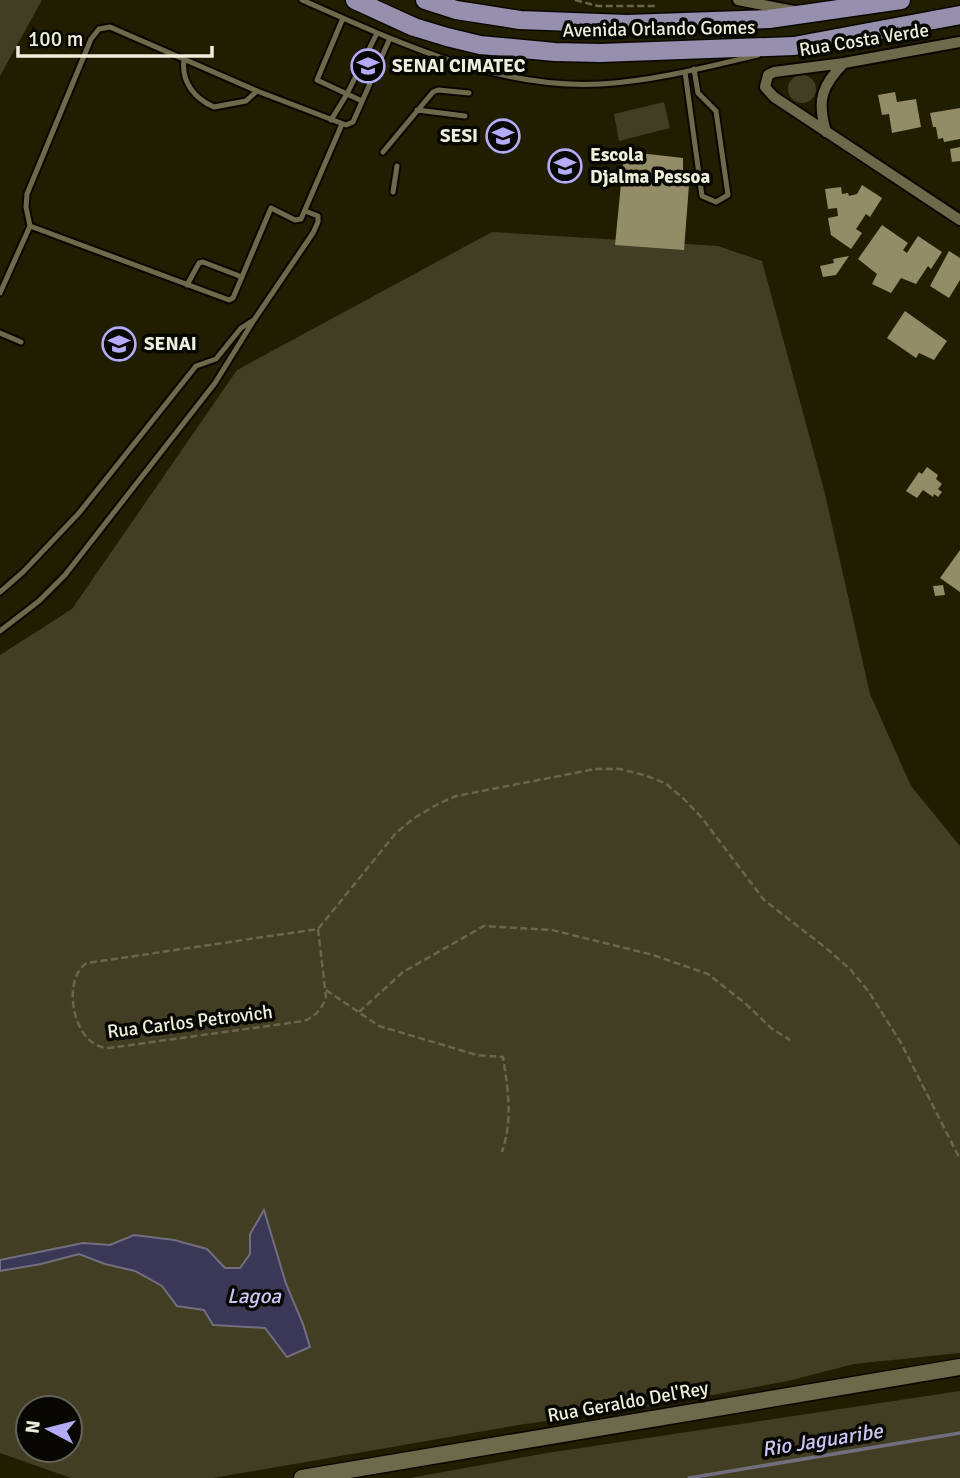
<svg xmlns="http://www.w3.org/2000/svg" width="960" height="1478" font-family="Signika,sans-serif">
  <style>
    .green { fill: #423e23; fill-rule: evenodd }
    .water { fill: #3b3757; stroke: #716e7f; stroke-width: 2 }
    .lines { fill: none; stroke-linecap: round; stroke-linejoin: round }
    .stream { stroke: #716e7f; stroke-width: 3.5 }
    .building { fill: #928d67 }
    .lane-casing { stroke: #0a0700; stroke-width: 9 }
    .street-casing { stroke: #0a0700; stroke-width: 14 }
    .secondary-casing { stroke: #0a0700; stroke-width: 19 }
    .primary-casing { stroke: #0a0700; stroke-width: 21 }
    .path { stroke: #69664e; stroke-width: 2.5; stroke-dasharray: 7 3.5; stroke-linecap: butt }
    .lane { stroke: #6d694b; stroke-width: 5 }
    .street { stroke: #6d694b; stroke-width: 10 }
    .secondary { stroke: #6d694b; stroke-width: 16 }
    .primary { stroke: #968fae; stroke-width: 18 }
    .labels { text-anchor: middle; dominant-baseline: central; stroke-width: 7; stroke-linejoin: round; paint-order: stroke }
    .street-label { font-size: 19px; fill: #efeddc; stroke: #080701 }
    .poi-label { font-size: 19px; font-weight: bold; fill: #efeddc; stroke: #080701; text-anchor: start }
    .water-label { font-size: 21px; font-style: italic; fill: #cac6f7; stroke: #080701 }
  </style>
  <rect width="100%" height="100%" fill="#201d01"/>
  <path class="green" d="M0,0H42L0,76Z
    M788 89a14 14 0 1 1 28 0a14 14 0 1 1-28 0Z
    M664,102L670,128L619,141L614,114Z
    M492,232L718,246L762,261L825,494L870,694L911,786L960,846V1353L854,1364L788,1381L654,1406L518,1425L213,1478H71L0,1453V1271L41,1264L79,1254L105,1264L135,1271L162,1286L177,1306L204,1310L214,1325L265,1328L287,1357L303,1324L286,1284L250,1234V1254L240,1268H225L134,1235L110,1245L83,1243L0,1260V655L72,609L237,370ZM28,1408H70V1450H28Z
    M960,1391V1478H410L547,1453Z"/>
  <path class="water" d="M264,1210L286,1284L303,1324L310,1347L287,1357L265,1328L213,1325L204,1310L177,1306L162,1286L135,1271L105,1264L79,1254L41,1264L0,1271V1260L83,1243L110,1245L134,1235L174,1240L207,1249L225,1268H240L250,1254V1234Z"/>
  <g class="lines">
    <path class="stream" d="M689,1478L960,1433"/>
  </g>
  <path class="building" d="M895,92L897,102L916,99L921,127L892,133L889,114L882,115L878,95Z
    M960,108V139L944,142L943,138L938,139L936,127H933L930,113Z
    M960,147V161L952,162L950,149Z
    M631,152L683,158V171L690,172L684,250L615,245L623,163H630Z
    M862,185L882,198L870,217L866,214L856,229L862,233L851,249L831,235L828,218L838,216L837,208L828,209L825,189L841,187L842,194L848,193L849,196L857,194Z
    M882,225L908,243L903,250L907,253L918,236L942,252L931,269L928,266L916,284L901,278L891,293L872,284L877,274L858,259Z
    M949,251L960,258V280L949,298L930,286Z
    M849,256L836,275L823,277L820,266L834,263L833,259Z
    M905,311L947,341L934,360L919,353L916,358L887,338Z
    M927,467L938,475L936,479L942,484L938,489L942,492L938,497L934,494L933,497L923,490L917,498L906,491L919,472L922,474Z
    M960,550V592L940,578Z
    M943,585L945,595L935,596L933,586Z"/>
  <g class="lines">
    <defs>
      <path id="lane" d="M302,0C395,41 497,90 601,84C654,81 707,67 758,55
        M184,60C181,82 195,99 214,107L246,101L257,91
        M685,72L702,196L716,202L728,195L716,111L698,93L694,69
        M362,101L347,94L377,33
        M417,110L465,116
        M331,120L347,94L317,80L343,18
        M342,124L301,219L295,220L271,208L233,298L229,300L30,226L26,207L27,194L91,39L99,29L110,27L257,91L346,125L353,122L390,38
        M383,152L433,92L438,90L469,93
        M393,192L397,166
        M187,285L199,263L203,262L242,277
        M0,293L30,226
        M0,333L21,342
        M0,592L23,572L79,513L196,366L216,359L241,328L252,321
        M0,631L39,601L65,575L215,383L254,320L313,233L318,222V216L305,211"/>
      <path id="street" d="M738,0L794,11
        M960,42L844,63L774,72L768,75L765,87L774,97L960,220
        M826,132C817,101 821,86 844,63"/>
      <path id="secondary" d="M302,1478L960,1367"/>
      <path id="primary" d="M355,0L414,27L447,37L480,45L555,52L600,53L794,46L960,15
        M425,0L456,10L520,20L627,24L769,19L901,0"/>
    </defs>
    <use href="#lane" class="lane-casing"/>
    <use href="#street" class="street-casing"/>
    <use href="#secondary" class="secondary-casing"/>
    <use href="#primary" class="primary-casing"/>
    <path class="path" d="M575,0L598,6H657
      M318,929L326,997C322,1009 316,1016 304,1021L109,1048C72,1048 61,978 87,963L318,929L396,833L414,818L438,804L456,796L595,769H620L644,775L665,783L684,799L702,818L764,900L826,948L850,969L869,992L901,1043L960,1159
      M326,990L379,1026L477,1055L503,1057C508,1090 513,1119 502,1152
      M359,1012L403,972L484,926L552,930L653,955L708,974L746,1004L771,1028L790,1040"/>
    <use href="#lane" class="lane"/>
    <use href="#street" class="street"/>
    <use href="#secondary" class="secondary"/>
    <use href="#primary" class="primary"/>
  </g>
  <defs>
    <symbol id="university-ring" viewBox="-11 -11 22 22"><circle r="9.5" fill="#080701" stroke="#b5acf9" stroke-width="1.5"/><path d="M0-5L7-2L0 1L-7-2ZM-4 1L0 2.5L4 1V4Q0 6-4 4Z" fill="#b5acf9"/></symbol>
    <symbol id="school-ring" viewBox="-11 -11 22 22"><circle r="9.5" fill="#080701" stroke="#b5acf9" stroke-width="1.5"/><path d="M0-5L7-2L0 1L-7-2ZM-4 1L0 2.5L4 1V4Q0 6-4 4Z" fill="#b5acf9"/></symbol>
  </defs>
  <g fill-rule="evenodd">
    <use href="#university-ring" x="349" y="47" width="38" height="38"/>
    <use href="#school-ring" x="484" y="117" width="38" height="38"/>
    <use href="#school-ring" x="546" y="147" width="38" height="38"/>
    <use href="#university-ring" x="100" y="325" width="38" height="38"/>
  </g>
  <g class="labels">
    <g class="street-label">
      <text transform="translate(659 29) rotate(-1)">Avenida Orlando Gomes</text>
      <text transform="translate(864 40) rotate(-9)">Rua Costa Verde</text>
      <text transform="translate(190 1022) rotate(-7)">Rua Carlos Petrovich</text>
      <text transform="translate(628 1402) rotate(-10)">Rua Geraldo Del'Rey</text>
    </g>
    <g class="poi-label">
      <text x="392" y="66">SENAI CIMATEC</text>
      <text x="478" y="136" text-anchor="end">SESI</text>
      <text x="590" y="155">Escola<tspan x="590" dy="22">Djalma Pessoa</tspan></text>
      <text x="144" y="344">SENAI</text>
    </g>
    <g class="water-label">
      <text x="254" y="1296">Lagoa</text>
      <text transform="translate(822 1440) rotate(-9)">Rio Jaguaribe</text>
    </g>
  </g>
  <g transform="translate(49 1429) rotate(277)"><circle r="33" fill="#080701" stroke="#646359" stroke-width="2"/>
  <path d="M0-5L12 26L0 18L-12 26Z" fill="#b5acf9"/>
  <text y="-10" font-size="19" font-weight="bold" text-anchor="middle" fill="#efeddc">N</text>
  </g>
  <path d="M18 46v10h194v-10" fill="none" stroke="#efeddc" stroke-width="3.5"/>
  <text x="28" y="46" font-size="21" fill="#efeddc" stroke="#080701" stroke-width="5" paint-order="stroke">100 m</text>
</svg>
